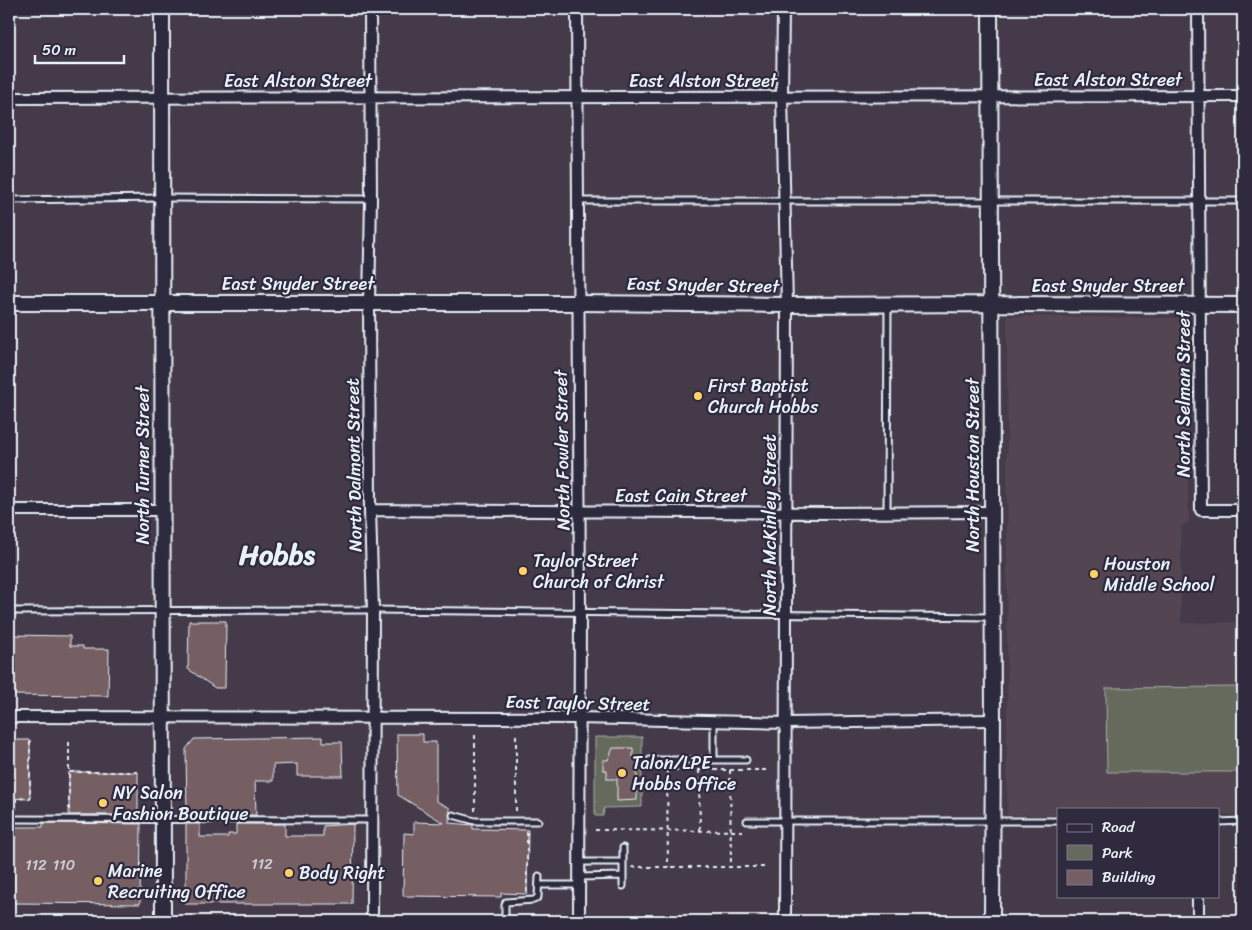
<svg xmlns="http://www.w3.org/2000/svg" width="1252" height="930" font-family="Sriracha,sans-serif">
  <style>
    .built { fill: #534551 }
    .green { fill: #656a5c; stroke: #a6aeaa }
    .building { fill: #755f64; stroke: #e8f1f8 }
    .lines { fill: none; stroke-linecap: round; stroke-linejoin: round }
    .lane-casing { stroke: #e8f1f8; stroke-width: 9 }
    .street-casing { stroke: #e8f1f8; stroke-width: 14 }
    .secondary-casing { stroke: #e8f1f8; stroke-width: 18 }
    .path { stroke: #e8f1f8; stroke-width: 2; stroke-dasharray: 4 4; stroke-linecap: butt }
    .lane { stroke: #2f2a3d; stroke-width: 5 }
    .street { stroke: #2f2a3d; stroke-width: 10 }
    .secondary { stroke: #2f2a3d; stroke-width: 14 }
    .poi-dot { fill: #ffd166; stroke: #2f2a3d; stroke-width: 2 }
    .labels { text-anchor: middle; dominant-baseline: central; stroke-width: 4.5; stroke-linejoin: round; paint-order: stroke }
    .number-label { font-size: 15px; fill: #cbccd3 }
    .street-label { font-size: 18px; fill: #e8f1f8; stroke: #2f2a3d }
    .poi-label { font-size: 18px; fill: #e8f1f8; stroke: #2f2a3d; text-anchor: start }
    .town-label { font-size: 28px; font-weight: bold; fill: #e8f1f8; stroke: #2f2a3d }
  </style>
  <rect width="100%" height="100%" fill="#443a49"/>
  <filter id="ink" filterUnits="userSpaceOnUse"><feTurbulence type="fractalNoise" baseFrequency=".02" numOctaves="2"/><feDisplacementMap in="SourceGraphic" scale="10" xChannelSelector="R" yChannelSelector="G"/><feConvolveMatrix kernelMatrix="1 2 1 2 8 2 1 2 1" color-interpolation-filters="sRGB"/></filter>
  <g filter="url(#ink)">
    <path class="built" d="M1007,316L1185,318L1189,522L1181,527V623L1243,622V815H1218V809H1058V815H1007Z"/>
    <path class="green" d="M1243,687V772H1107L1106,688Z
      M595,737H642V807L604,808L603,816H595Z"/>
    <path class="building" d="M189,621H226L225,688H215L188,669Z
      M9,635L70,636V646H83V649H109L108,696L9,695Z
      M397,734H423V742H436V801L450,808L449,823L473,825V829L528,830L527,894L501,893V897L403,896L404,833L414,834V822L444,823L398,795Z
      M323,737V742H342L343,776H297V764L273,765V781H255L256,815H236V813L187,815L186,749L194,739Z
      M9,740H30V799L9,798Z
      M613,748H633V757H637V800L617,801V779H607V770H603V760H608Z
      M69,772H138V815H69Z
      M43,823L141,824L140,904L9,903V839H15V827H43Z
      M186,824H200V837H228V834H236V824H285V836H323V826L353,824L352,904H186Z"/>
    <g class="lines">
      <defs>
        <path id="lane" d="M9,200L162,198L371,199
          M577,201H1243
          M887,513L888,305
          M9,611L373,610L992,617
          M714,721V760
          M650,760H746
          M453,815L475,821H538
          M9,819L372,820
          M747,821H1058
          M1218,822L1243,821
          M623,848V886
          M579,862H623
          M579,877L623,876
          M539,885H579
          M505,921V905L506,902L534,900L538,897L539,876"/>
        <path id="street" d="M370,9L371,199L369,303L370,510L373,610L372,921
          M577,9L580,612L579,921
          M783,9L782,97L787,305L785,921
          M1198,9L1201,510H1243
          M9,98L1243,96
          M9,510H162
          M370,510L830,513L992,512
          M9,717L579,718L786,723L993,720
          M1198,921V896"/>
        <path id="secondary" d="M162,9L163,921
          M990,9L993,720L992,921
          M9,303H577L787,305L992,304L1243,305"/>
      </defs>
      <use href="#lane" class="lane-casing"/>
      <use href="#street" class="street-casing"/>
      <use href="#secondary" class="secondary-casing"/>
      <path class="path" d="M475,735V812
        M516,735V812
        M642,770H767
        M667,770L668,867
        M699,770L700,830
        M730,770L731,867
        M70,772H138
        M16,810V798L30,799V740
        M69,810V740
        M595,830L747,831
        M632,867H767
        M527,892V830"/>
      <use href="#lane" class="lane"/>
      <use href="#street" class="street"/>
      <use href="#secondary" class="secondary"/>
    </g>
  </g>
  <g class="poi-dot">
    <circle cx="698" cy="396" r="5"/>
    <circle cx="523" cy="571" r="5"/>
    <circle cx="1094" cy="574" r="5"/>
    <circle cx="622" cy="773" r="5"/>
    <circle cx="103" cy="803" r="5"/>
    <circle cx="289" cy="873" r="5"/>
    <circle cx="98" cy="881" r="5"/>
  </g>
  <g class="labels">
    <g class="number-label">
      <text x="262" y="864">112</text>
      <text x="36" y="865">112</text>
      <text x="64" y="865">110</text>
    </g>
    <g class="street-label">
      <text x="1108" y="80">East Alston Street</text>
      <text x="298" y="81">East Alston Street</text>
      <text x="703" y="81">East Alston Street</text>
      <text x="298" y="284">East Snyder Street</text>
      <text transform="translate(703 285) rotate(1)">East Snyder Street</text>
      <text x="1108" y="286">East Snyder Street</text>
      <text transform="translate(1184 394) rotate(-90)">North Selman Street</text>
      <text transform="translate(562 450) rotate(-91)">North Fowler Street</text>
      <text transform="translate(143 465) rotate(-90)">North Turner Street</text>
      <text transform="translate(354 465) rotate(-91)">North Dalmont Street</text>
      <text transform="translate(973 465) rotate(-90)">North Houston Street</text>
      <text x="681" y="496">East Cain Street</text>
      <text transform="translate(770 525) rotate(-90)">North McKinley Street</text>
      <text transform="translate(578 703) rotate(1)">East Taylor Street</text>
    </g>
    <g class="poi-label">
      <text x="708" y="386">First Baptist<tspan x="708" dy="21">Church Hobbs</tspan></text>
      <text x="533" y="561">Taylor Street<tspan x="533" dy="21">Church of Christ</tspan></text>
      <text x="1104" y="564">Houston<tspan x="1104" dy="21">Middle School</tspan></text>
      <text x="632" y="763">Talon/LPE<tspan x="632" dy="21">Hobbs Office</tspan></text>
      <text x="113" y="793">NY Salon<tspan x="113" dy="21">Fashion Boutique</tspan></text>
      <text x="108" y="871">Marine<tspan x="108" dy="21">Recruiting Office</tspan></text>
      <text x="299" y="873">Body Right</text>
    </g>
    <g class="town-label">
      <text x="277" y="554">Hobbs</text>
    </g>
  </g>
  <rect width="1252" height="930" fill="none" stroke="#2f2a3d" stroke-width="30"/>
  <rect x="15" y="15" width="1222" height="900" fill="none" stroke="#e8f1f8" stroke-width="2" filter="url(#ink)"/>
  <rect x="1057" y="808" width="162" height="90" fill="#2f2a3d" stroke="#797a88"/>
  <rect x="1067" y="824" width="25" height="8" fill="#2f2a3d" stroke="#797a88"/>
  <text x="1102" y="832" font-size="15" fill="#e8f1f8">Road</text>
  <rect x="1067" y="845" width="25" height="15" fill="#656a5c" stroke="#797a88"/>
  <text x="1102" y="858" font-size="15" fill="#e8f1f8">Park</text>
  <rect x="1067" y="870" width="25" height="15" fill="#755f64" stroke="#797a88"/>
  <text x="1102" y="882" font-size="15" fill="#e8f1f8">Building</text>
  <path d="M35 55v8h89v-8" fill="none" stroke="#e8f1f8" stroke-width="2.5"/>
  <text x="42" y="55" font-size="15" fill="#e8f1f8" stroke="#2f2a3d" stroke-width="4" paint-order="stroke">50 m</text>
</svg>
